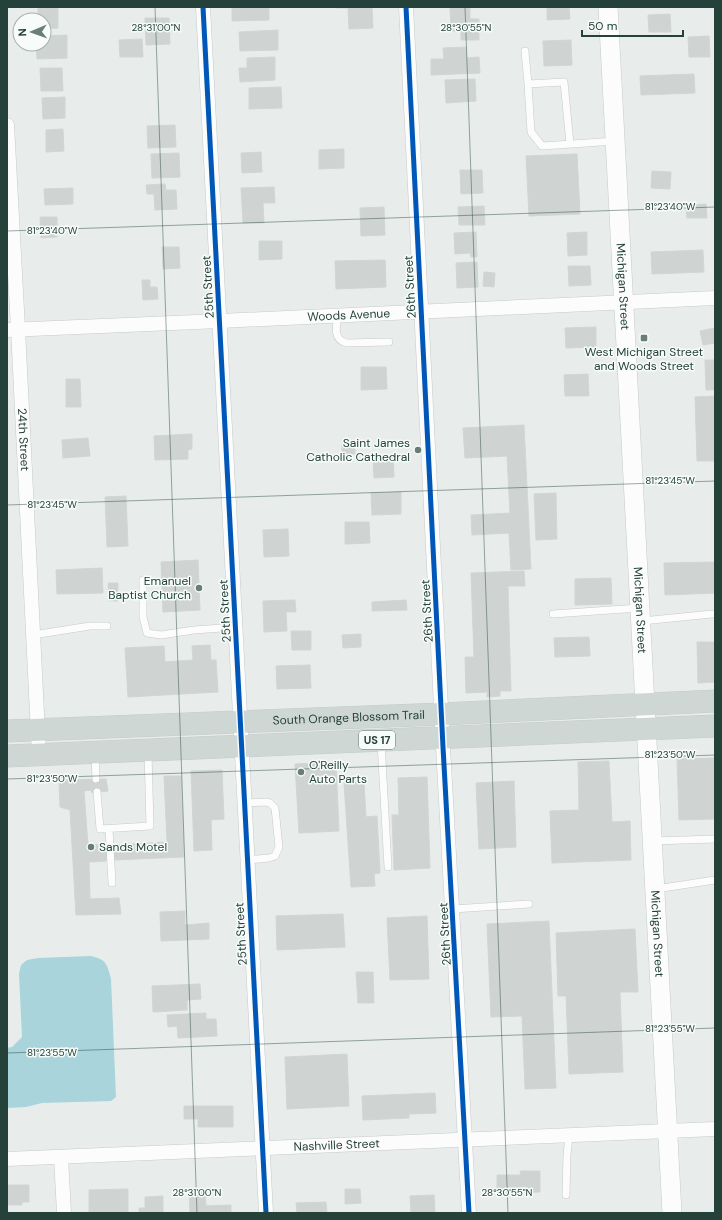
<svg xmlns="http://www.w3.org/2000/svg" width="722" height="1220" font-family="'DM Sans',sans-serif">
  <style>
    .water { fill: #a9d4db }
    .building { fill: #cfd4d2; stroke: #d1d6d4 }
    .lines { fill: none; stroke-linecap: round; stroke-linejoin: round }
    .lane-casing { stroke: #c5cac8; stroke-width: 8 }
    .street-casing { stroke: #c5cac8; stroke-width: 15 }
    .secondary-casing { stroke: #c3cbc8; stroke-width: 20 }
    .primary-casing { stroke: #c3ccc9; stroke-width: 23 }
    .lane { stroke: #fcfcfc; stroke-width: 7 }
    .street { stroke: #fcfcfc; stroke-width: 14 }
    .secondary { stroke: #fcfcfc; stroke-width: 19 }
    .primary { stroke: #cfd7d5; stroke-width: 22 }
    .cycleway-casing { stroke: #f7fbf9; stroke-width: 8 }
    .cycleway { stroke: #0057b8; stroke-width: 5 }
    .ticks { fill: none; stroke: #24423a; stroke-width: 1; stroke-opacity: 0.45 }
    .poi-dot { fill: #697e78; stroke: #f7fbf9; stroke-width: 1.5 }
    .labels { text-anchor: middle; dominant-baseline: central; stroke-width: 3; stroke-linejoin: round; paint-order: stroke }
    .shield { fill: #f7fbf9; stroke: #637a73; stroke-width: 1 }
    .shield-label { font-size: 11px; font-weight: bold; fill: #24423a }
    .street-label { font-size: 12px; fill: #24423a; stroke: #f7fbf9 }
    .poi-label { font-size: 12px; fill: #24423a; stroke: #f7fbf9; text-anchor: end }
    .ticks-label { font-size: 10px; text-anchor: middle; fill: #24423a; stroke: #f7fbf9; stroke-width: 3; stroke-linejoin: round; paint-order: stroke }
  </style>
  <rect width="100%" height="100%" fill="#e8edeb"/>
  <path class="water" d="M91,956C107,960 107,964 111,979L116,1097L111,1101L42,1103L26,1107L7,1108V1048L12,1047L22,1037L19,974L21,965L27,960L38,958Z"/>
  <path class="building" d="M58,7V28L44,29V20H38V8Z
    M232,7H269V20L232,21Z
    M336,7H372L373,28L349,29L348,8H336Z
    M450,7H470V19H479V40H461V31H451Z
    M547,7H569L570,19L547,20Z
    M670,14L671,32H649L648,15Z
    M145,18H169L170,44L146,45Z
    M278,30V50L240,51L239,32Z
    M67,35V58L37,59L36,44H44V36Z
    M709,36L710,57H689L688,37Z
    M142,39L143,57H120L119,40Z
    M571,40L572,65L544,66L543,41Z
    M466,47L467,58L479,57L480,73L431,75V59H444L443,48Z
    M275,57V80L240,82L239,68H247V58Z
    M40,68H62L63,91H41Z
    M694,74L695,93L641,95L640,76Z
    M475,79L476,101L446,103L445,80Z
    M281,87L282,108L249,109V88Z
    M65,97V118L43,119L42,98Z
    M175,125L176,147L148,148L147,126Z
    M63,129L64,151L46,152V130Z
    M344,149V168L319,169V150Z
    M261,152L262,172L242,173L241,153Z
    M179,153L180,177L152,178L151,154Z
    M577,154L580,214L529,216L526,156Z
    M460,170H482L483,193L461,194Z
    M652,171L671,172L670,189L651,188Z
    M165,184L166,190H176L177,209L155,210L154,194H147L146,185Z
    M274,187L275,203H263L264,223H243L241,188Z
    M73,188V204L45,205L44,189Z
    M706,204L707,218H687L686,205Z
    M484,206L485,225H459L458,207Z
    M384,207L385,235L361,236L360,208Z
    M40,217H57V237L41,238Z
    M476,232L477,257H471L470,253L455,254L454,233Z
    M587,232V255L568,256L567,233Z
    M259,241H282V259L259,260Z
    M162,247H179L180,268L163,269Z
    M703,250L704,272L652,274L651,252Z
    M385,260L386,287L336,289L335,261Z
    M477,262L478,287L457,288L456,263Z
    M568,266H590L591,285L569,286Z
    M484,272L495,273L494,287L483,286Z
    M142,280H150V287H157L158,299L143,300Z
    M596,327V347L566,348L565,328Z
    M715,328V343L703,345L700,331Z
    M705,360H715V390H706Z
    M361,367H386L387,389L361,390Z
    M588,374L589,396H565L564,375Z
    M66,379H80L81,407H66Z
    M715,396V461H697L695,397Z
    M524,425L531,569L511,570L509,533L472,535L471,515L510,513L507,456L465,458L463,428Z
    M192,434V449L188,450V459L155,460L154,436Z
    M88,438L90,456L63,458L62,440Z
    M342,444H355V454H342Z
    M393,456L394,477L374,478L373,457Z
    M401,492V514L372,515L371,493Z
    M556,493L557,539L536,540L534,494Z
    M126,496L128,546L107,547L105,497Z
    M345,522H369L370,543L345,544Z
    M288,529L289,556L264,557L263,530Z
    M198,560L200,610L163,612L161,562Z
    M715,562V593L665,595L664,563Z
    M102,568L103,593L57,594L56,570Z
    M524,571L525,586H508L511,691H500V696L487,697V692L466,693L465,657H474L471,573Z
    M611,578L612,604L575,605V579Z
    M108,583H118V601H109Z
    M295,600L296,612H286L287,631L264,632L263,601Z
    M406,600L407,610L372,611V602Z
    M291,631H311V650H292Z
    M361,634V647L343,648L342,635Z
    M589,637L590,656L555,657L554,638Z
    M697,642H715V682L698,683Z
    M210,645L211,660H216L218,692L128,697L125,648L164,646L165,662L193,660L192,646Z
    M310,665L311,688L277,689L276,666Z
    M715,758V819L679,820L677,759Z
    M609,761L612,822L630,821L631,860L552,863L550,811L579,810L578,762Z
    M336,762L339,831L299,833L295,764Z
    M222,770L224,819L211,820L212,850L194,851L191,771Z
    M164,776H181L184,857L114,860L113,845L167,842Z
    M427,777L430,868L394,870L392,815H399L398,778Z
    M106,779L108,791L92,793L91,790L84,791L88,845L104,844L107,853L106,861L89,862L90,899L119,898L121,914L76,915L70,810L60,807L59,780Z
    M514,781L516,847L479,849L476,783Z
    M364,782L366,817L377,816L380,873L374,874L375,886L351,887L344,783Z
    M185,911V925L209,923V939L161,941L160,912Z
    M343,914L345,947L277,950L276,916Z
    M427,916L429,979L390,980L387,918Z
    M549,921L556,1088L525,1089L522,1016L491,1017L487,924Z
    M635,929L638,992H620L623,1072L569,1074L566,996H558L556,933Z
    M356,972H373L374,1003H358Z
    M200,984L201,999L187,1000V1010L153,1012L152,986Z
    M206,1013V1019H216L217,1036L178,1038L177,1026L168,1027L167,1015Z
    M347,1054L349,1106L287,1109L285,1057Z
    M435,1093L436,1113L409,1114V1118L363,1120L362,1096Z
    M184,1106H233V1127H198V1119H184Z
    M520,1171H540V1192L497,1193V1175H521Z
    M7,1185H29V1202H22V1205H7Z
    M128,1189V1213H89V1190Z
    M345,1189H360L361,1203L345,1204Z
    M205,1190L206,1206L231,1205V1213H190L189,1191Z
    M434,1195L435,1213H411L410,1196Z
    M163,1196V1213H139V1208H145V1197Z
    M326,1202L327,1213H297L296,1203Z"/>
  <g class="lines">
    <defs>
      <path id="lane" d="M525,51L528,84
        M570,144L564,82L528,84L531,132L542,146C566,144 590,143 615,141
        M338,315C336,327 333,340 347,343L389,342
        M143,580V617L147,633L161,635L194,630L236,627
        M553,614L639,608
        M642,621L712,614
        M33,635L90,626H107
        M381,742L388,867
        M95,754L96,779
        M97,792L100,829L150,826L148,752
        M244,803L266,802L270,803L275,808L279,847L275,856L269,858L247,860
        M109,829L112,883
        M653,841L715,839
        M656,889L715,880
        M453,909L529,904
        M566,1195L567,1155L569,1135"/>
      <g id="street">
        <path d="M203,7L266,1213"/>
        <path d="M406,7L443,747L469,1213"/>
        <path id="s1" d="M7,125L18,329L39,754"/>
        <path id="s2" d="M7,330L220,321L715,298"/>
        <path d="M61,1157L64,1213"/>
        <path id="s3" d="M7,1159L715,1129"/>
      </g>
      <g id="secondary">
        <path id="s4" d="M608,7L672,1213"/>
      </g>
      <g id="primary">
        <path id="s5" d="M7,731L442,714L715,701"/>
        <path d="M7,756L715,726"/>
      </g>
    </defs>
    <use href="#lane" class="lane-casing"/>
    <use href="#street" class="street-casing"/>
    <use href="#secondary" class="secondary-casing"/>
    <use href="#primary" class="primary-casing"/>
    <use href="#lane" class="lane"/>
    <use href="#street" class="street"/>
    <use href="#secondary" class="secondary"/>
    <use href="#primary" class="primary"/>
    <defs>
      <path id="cycleway" d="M203,7L266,1213
        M406,7L443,747L469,1213"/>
    </defs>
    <use href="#cycleway" class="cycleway-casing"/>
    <use href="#cycleway" class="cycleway"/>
  </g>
  <path class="ticks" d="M155,7L197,1213M465,7L508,1213M7,231L715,207M7,505L715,481M7,779L715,755M7,1053L715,1028"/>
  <g class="poi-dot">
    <rect x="640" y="334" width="8" height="8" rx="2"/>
    <circle cx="418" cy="450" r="4"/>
    <circle cx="199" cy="588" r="4"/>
    <circle cx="301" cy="772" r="4"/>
    <circle cx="91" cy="847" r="4"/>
  </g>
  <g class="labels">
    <rect class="shield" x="359" y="731" width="36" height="18" rx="3"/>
    <g class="shield-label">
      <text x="377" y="740">US 17</text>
    </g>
    <g class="street-label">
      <text stroke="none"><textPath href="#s4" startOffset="280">Michigan Street</textPath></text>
      <text transform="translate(208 287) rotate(-93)">25th Street</text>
      <text transform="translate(410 287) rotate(-93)">26th Street</text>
      <text stroke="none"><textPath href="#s2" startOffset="342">Woods Avenue</textPath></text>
      <text stroke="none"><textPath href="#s1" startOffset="315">24th Street</textPath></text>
      <text stroke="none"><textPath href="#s4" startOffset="604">Michigan Street</textPath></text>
      <text transform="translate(225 611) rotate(-93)">25th Street</text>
      <text transform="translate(427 611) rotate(-93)">26th Street</text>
      <text stroke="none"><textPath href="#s5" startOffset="342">South Orange Blossom Trail</textPath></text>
      <text transform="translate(241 934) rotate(-93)">25th Street</text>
      <text transform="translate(445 934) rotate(-93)">26th Street</text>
      <text stroke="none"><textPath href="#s4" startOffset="928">Michigan Street</textPath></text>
      <text stroke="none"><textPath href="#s3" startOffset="330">Nashville Street</textPath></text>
    </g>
    <g class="poi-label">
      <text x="644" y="352" text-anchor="middle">West Michigan Street<tspan x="644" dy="14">and Woods Street</tspan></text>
      <text x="410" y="443">Saint James<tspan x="410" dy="14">Catholic Cathedral</tspan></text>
      <text x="191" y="581">Emanuel<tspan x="191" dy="14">Baptist Church</tspan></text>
      <text x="309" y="765" text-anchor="start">O'Reilly<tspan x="309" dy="14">Auto Parts</tspan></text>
      <text x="99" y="847" text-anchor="start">Sands Motel</text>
    </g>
  </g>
  <g class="ticks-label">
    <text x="156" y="31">28°31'00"N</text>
    <text x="466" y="31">28°30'55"N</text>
    <text x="670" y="210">81°23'40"W</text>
    <text x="52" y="234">81°23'40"W</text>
    <text x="670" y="484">81°23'45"W</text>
    <text x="52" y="508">81°23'45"W</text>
    <text x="670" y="758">81°23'50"W</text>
    <text x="52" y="782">81°23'50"W</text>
    <text x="670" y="1032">81°23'55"W</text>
    <text x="52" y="1056">81°23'55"W</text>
    <text x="197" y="1196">28°31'00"N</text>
    <text x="507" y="1196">28°30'55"N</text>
  </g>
  <rect width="722" height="1220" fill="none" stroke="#24423a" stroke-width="16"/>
  <g transform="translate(32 32) rotate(268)"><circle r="19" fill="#f7fbf9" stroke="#a3b1ad"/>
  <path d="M0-3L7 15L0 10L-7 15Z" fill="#697e78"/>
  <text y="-6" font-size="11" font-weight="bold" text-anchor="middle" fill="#24423a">N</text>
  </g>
  <path d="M582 30v6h101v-6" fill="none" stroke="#24423a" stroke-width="2"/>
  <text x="588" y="30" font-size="12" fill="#24423a" stroke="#f7fbf9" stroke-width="3" paint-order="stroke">50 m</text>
</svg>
